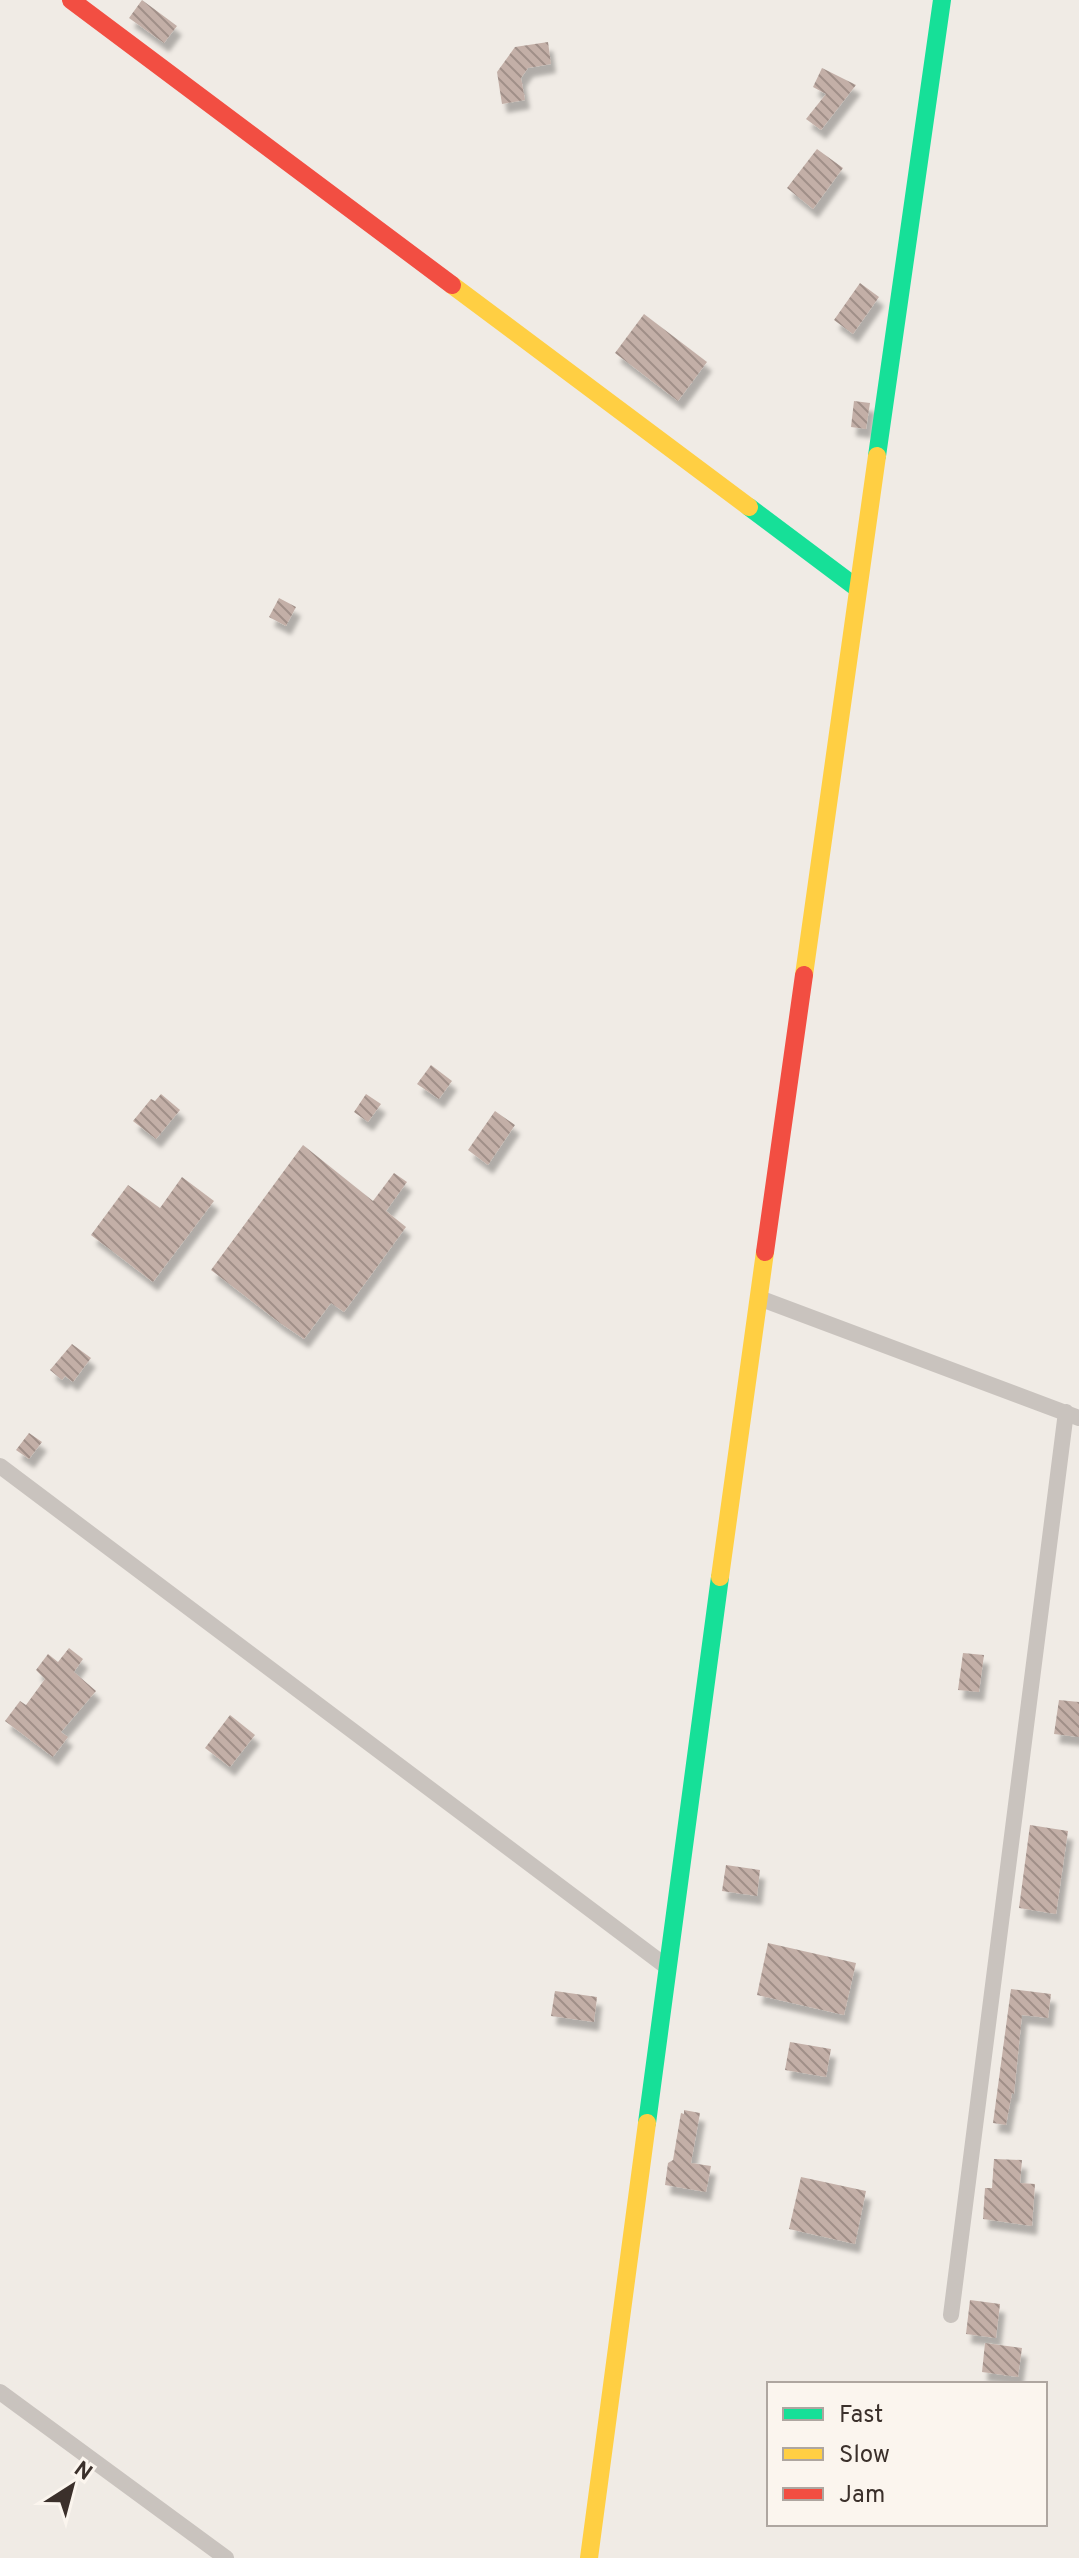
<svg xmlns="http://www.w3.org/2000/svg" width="1079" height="2558" font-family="Overpass,sans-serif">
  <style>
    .building { fill: url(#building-back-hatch); filter: url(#shadow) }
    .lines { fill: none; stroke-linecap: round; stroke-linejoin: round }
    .street { stroke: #c9c3be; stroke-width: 16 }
    .fast { stroke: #16e098; stroke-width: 18 }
    .slow { stroke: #ffcf43; stroke-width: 18 }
    .jam { stroke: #f24e42; stroke-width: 18 }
  </style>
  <defs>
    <pattern id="building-back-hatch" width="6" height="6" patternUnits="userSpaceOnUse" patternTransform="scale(2)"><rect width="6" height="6" fill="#c3afa7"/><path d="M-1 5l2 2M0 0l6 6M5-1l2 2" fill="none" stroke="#a08f88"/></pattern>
    <filter id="shadow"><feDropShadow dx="5" dy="9" stdDeviation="2" flood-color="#0004"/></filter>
  </defs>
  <rect width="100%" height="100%" fill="#f0ebe5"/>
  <path class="building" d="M142,0L177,26L164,43L129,18Z
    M548,42L551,64L528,68L521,78L525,100L502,104L497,72L515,47Z
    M822,68L856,85L821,130L806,119L826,94L813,87Z
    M817,149L843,168L813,209L787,188Z
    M860,283L879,297L853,334L834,320Z
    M644,314L707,362L678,401L615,353Z
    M854,401L870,403L866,429L851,427Z
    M279,598L296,607L286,626L269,617Z
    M431,1065L452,1081L439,1099L417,1084Z
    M161,1094L180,1110L156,1139L133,1121L151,1099L155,1101Z
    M366,1094L381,1104L368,1122L354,1112Z
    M495,1111L515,1125L488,1165L468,1150Z
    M303,1145L373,1201L394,1173L407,1182L386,1211L406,1227L344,1312L331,1303L304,1339L280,1323L211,1270Z
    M182,1177L214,1201L153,1282L91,1235L128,1185L160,1208Z
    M72,1344L91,1358L73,1382L65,1376L62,1380L50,1370Z
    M29,1433L42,1442L29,1459L16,1450Z
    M69,1648L83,1659L74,1672L96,1691L61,1732L68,1737L53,1757L5,1721L20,1701L26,1705L45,1679L36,1670L48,1654L58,1662Z
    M963,1653L984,1655L979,1692L958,1690Z
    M1059,1700L1079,1702V1737L1054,1734Z
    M230,1715L255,1735L230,1767L205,1748Z
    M1030,1825L1068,1831L1056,1914L1019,1908Z
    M726,1865L760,1870L757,1896L722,1891Z
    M768,1943L856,1963L844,2015L757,1995Z
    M1011,1989L1051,1994L1048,2018L1022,2015L1014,2094L1012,2093L1006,2125L993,2123Z
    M555,1991L597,1997L594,2022L551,2016Z
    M790,2042L831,2049L826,2077L785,2070Z
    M684,2110L700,2113L691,2163L711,2166L706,2192L665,2185L668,2163L673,2160L681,2113L684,2114Z
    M994,2159L1022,2160L1020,2183L1035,2184L1032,2226L983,2219L985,2188H992Z
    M801,2177L866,2191L855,2244L789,2229Z
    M970,2300L1000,2304L996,2338L966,2334Z
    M985,2343L1022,2348L1018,2377L982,2372Z"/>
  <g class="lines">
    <path class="street" d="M759,1298L1079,1418
      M0,1466L667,1967
      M951,2315L1066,1412
      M0,2392L226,2558"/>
    <path class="fast" d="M877,456L942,0
      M749,507L857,588
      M647,2123L720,1577"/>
    <path class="slow" d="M452,285L749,507
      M804,975L877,456
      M720,1577L765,1252
      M589,2558L647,2123"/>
    <path class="jam" d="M71,0L452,285
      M765,1252L804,975"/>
  </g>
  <rect x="767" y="2382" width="280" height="144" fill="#fbf5ee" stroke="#aea6a0" stroke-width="2"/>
  <rect x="783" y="2408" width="40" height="12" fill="#16e098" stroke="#aea6a0" stroke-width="2"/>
  <text x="839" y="2422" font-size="24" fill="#3b302b">Fast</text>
  <rect x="783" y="2448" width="40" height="12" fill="#ffcf43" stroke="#aea6a0" stroke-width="2"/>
  <text x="839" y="2462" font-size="24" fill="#3b302b">Slow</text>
  <rect x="783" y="2488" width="40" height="12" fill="#f24e42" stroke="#aea6a0" stroke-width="2"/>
  <text x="839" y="2502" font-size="24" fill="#3b302b">Jam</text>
  <g transform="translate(72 2486) rotate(36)" stroke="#fbf5ee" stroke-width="6" paint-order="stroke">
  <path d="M0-6L14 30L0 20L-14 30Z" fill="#3b302b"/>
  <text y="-12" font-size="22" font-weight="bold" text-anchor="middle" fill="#3b302b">N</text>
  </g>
</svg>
